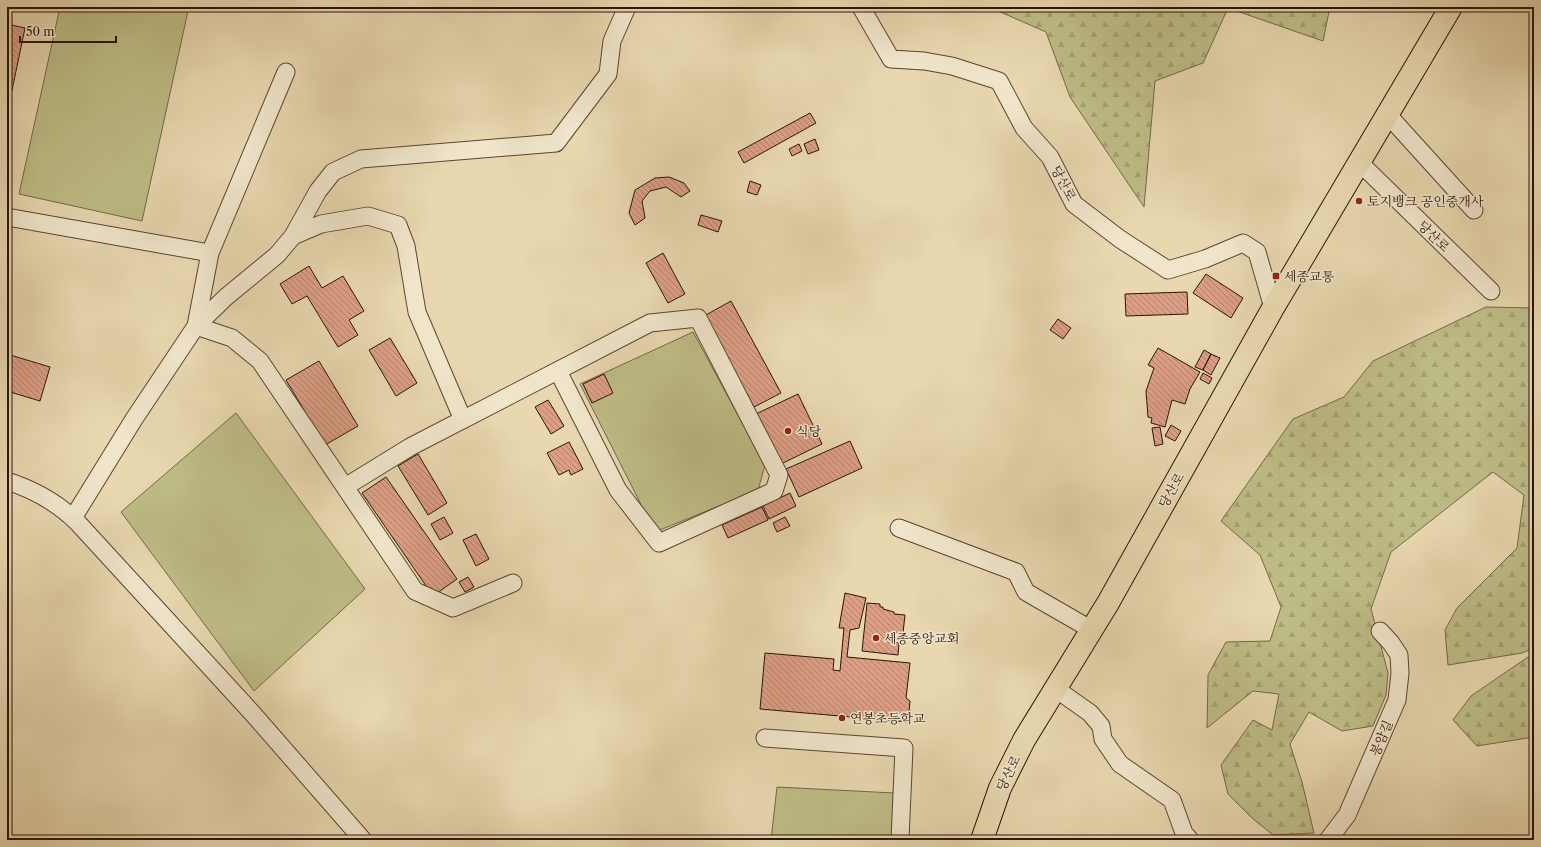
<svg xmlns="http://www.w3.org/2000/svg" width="1541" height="847" font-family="'Libre Caslon Text','Noto Serif KR',serif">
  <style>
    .forest { fill: url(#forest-firs); stroke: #746847 }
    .park { fill: #bebc86; stroke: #746847 }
    .building { fill: url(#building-back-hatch); stroke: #2a1408 }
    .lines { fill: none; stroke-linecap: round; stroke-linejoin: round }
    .minor-casing { stroke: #5a4532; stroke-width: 19 }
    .major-casing { stroke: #2a1408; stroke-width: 24 }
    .minor { stroke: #f0e5cb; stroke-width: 17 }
    .major { stroke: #e8d7af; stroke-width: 22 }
    .poi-dot { fill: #8f2418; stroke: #f0e5cb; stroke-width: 1.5 }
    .labels { text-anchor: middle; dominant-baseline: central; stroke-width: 3; stroke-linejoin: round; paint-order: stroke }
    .street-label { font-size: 13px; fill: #2a1408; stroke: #f0e5cb }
    .poi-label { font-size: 13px; fill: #2a1408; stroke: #f0e5cb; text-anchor: start }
  </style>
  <defs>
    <pattern id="forest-firs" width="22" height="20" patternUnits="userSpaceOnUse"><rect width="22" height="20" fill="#bebc86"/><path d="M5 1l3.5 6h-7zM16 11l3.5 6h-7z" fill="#a3a172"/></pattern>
    <pattern id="building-back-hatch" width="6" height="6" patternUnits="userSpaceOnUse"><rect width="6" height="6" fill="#de9e84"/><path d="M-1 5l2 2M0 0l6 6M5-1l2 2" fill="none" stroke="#b4806a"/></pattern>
  </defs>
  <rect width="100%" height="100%" fill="#e8d7af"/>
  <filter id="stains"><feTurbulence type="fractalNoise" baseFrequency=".005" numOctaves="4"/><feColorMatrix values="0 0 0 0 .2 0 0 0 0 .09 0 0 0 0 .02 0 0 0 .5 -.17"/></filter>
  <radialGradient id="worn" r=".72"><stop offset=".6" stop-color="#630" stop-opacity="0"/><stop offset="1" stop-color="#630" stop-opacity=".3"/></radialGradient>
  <path class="forest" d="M989,7H1330L1323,41L1228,8L1203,63L1155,81L1144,207L1070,97L1046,32Z
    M1486,307L1534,308V648L1522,653L1448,665L1445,630L1457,608L1517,548L1524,495L1493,472L1391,552L1371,609L1388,673L1386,695L1373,726L1342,731L1309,712L1290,744L1302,782L1314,833L1273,835L1252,818L1228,794L1221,765L1253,720L1272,730L1279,694L1253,691L1207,728L1208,675L1226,642L1270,641L1281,607L1260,555L1221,521L1293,419L1344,397L1373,361Z
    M1534,653V737L1477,746L1453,720L1471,696Z"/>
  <path class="park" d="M60,7H172L188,11L142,221L19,194Z
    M693,332L765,465L758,490L655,532L580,384Z
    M236,413L365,589L254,691L121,512Z
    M777,787L894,793L893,840H771Z"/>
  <path class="building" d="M7,24L25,28L7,114Z
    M810,113L816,123L744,163L738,152Z
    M815,139L819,150L808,154L804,144Z
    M799,144L802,151L792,156L789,149Z
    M669,177L684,183L690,191L681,197L666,187L650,191L642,201L645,218L635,225L629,213L635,190L655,178Z
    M750,181L761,185L757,195L747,192Z
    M701,215L722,221L718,232L698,225Z
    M663,253L685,294L668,303L646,263Z
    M309,266L322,288L343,276L364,311L349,320L358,335L338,347L307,296L292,304L280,284Z
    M1206,274L1243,298L1231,318L1193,293Z
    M1187,292L1188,314L1126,316L1125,294Z
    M731,301L781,393L754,407L704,316Z
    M1058,319L1071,328L1063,339L1050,330Z
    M390,338L417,383L396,396L369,350Z
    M1158,348L1200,372L1190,389L1185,404L1172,400L1165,427L1151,423L1152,418L1148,417L1146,391L1154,368L1148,365Z
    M1204,350L1211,354L1203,370L1195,367Z
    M7,354L50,367L40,401L7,391Z
    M1211,354L1220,358L1211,375L1203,370Z
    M319,361L358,426L325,445L286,380Z
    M1203,373L1212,378L1209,384L1200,379Z
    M604,374L613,393L592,403L583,384Z
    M798,394L822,444L781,464L756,414Z
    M548,400L564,426L551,434L535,407Z
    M1171,425L1181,431L1175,441L1165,436Z
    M1160,427L1163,444L1155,446L1152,428Z
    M850,441L862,468L799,497L786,469Z
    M569,442L583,469L571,475L569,470L559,475L547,453Z
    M418,454L447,503L428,515L398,466Z
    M386,477L457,579L433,596L362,493Z
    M790,493L796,506L769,519L763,506Z
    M762,507L768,520L728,538L722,525Z
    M444,517L453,533L440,540L431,524Z
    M785,517L790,526L777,532L773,523Z
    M476,534L489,559L476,566L463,540Z
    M468,577L474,587L465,592L459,582Z
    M845,593L866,598L859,628L850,630L847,657L910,663L906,698L910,701L908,722L760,709L765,653L834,659L833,670L840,671L844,628H839Z
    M867,603L880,604V607H883V609L894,612V614L905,615L903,633L894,632L892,642L899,643L898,655L862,651Z"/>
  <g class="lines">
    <defs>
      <path id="minor" d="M861,7L891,59L924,61L952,66L999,81L1024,128L1050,157L1074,204L1120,239L1168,270L1205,259L1243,243L1257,252L1273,308
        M1388,115L1474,210
        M1360,163L1491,291
        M7,217L210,253
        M293,236L321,224L368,216L398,225L406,246L417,312L463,420
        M196,326L232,338L260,361L415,591L453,608L513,583
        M196,326L210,253L286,72
        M7,481C35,490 58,503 78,523L254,715L363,840
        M345,487L410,447L650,323L698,318L779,475L774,491L659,543L618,490L558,371
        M73,518L134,419L196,326L226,297L277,255L293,236L318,191L333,172L361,159L556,143L608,74L612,41L627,7
        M899,528L1016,572L1026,592L1092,630
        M1056,689L1090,713L1101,726L1103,739L1120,764L1172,800L1184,833L1190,840
        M765,738L904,748L900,840
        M1328,840L1347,815L1397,700L1400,673L1399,655L1391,643L1380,631"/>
      <path id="major" d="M982,840L1000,788L1024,740L1108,603L1273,308L1451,7"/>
    </defs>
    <use href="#minor" class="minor-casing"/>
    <use href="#major" class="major-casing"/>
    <use href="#minor" class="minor"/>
    <use href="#major" class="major"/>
  </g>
  <g class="poi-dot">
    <circle cx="1359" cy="201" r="4"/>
    <rect x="1272" y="272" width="8" height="8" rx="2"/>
    <circle cx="788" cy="431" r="4"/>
    <circle cx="876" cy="638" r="4"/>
    <circle cx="842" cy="718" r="4"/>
  </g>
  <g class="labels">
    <g class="street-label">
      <text transform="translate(1064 183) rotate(62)">당산로</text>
      <text transform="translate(1434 236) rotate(44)">당산로</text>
      <text transform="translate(1171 490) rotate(-61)">당산로</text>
      <text transform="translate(1381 738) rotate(-67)">봉암길</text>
      <text transform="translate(1008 773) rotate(-64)">당산로</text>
    </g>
    <g class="poi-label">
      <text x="1367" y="201">토지뱅크 공인중개사</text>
      <text x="1284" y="276">세종교통</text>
      <text x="796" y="431">식당</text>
      <text x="884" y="638">세종중앙교회</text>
      <text x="850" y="718">연봉초등학교</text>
    </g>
  </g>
  <rect width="1541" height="847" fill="none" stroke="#e8d7af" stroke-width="24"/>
  <rect x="8" y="8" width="1525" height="831" fill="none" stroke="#2a1408" stroke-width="2"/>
  <rect x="12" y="12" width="1517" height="823" fill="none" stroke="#2a1408"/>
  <path d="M20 36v6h96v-6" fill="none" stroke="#2a1408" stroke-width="2"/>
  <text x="26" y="36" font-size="12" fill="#2a1408" stroke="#f0e5cb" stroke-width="3" paint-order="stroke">50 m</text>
  <rect width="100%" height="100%" filter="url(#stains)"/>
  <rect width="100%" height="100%" fill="url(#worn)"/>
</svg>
